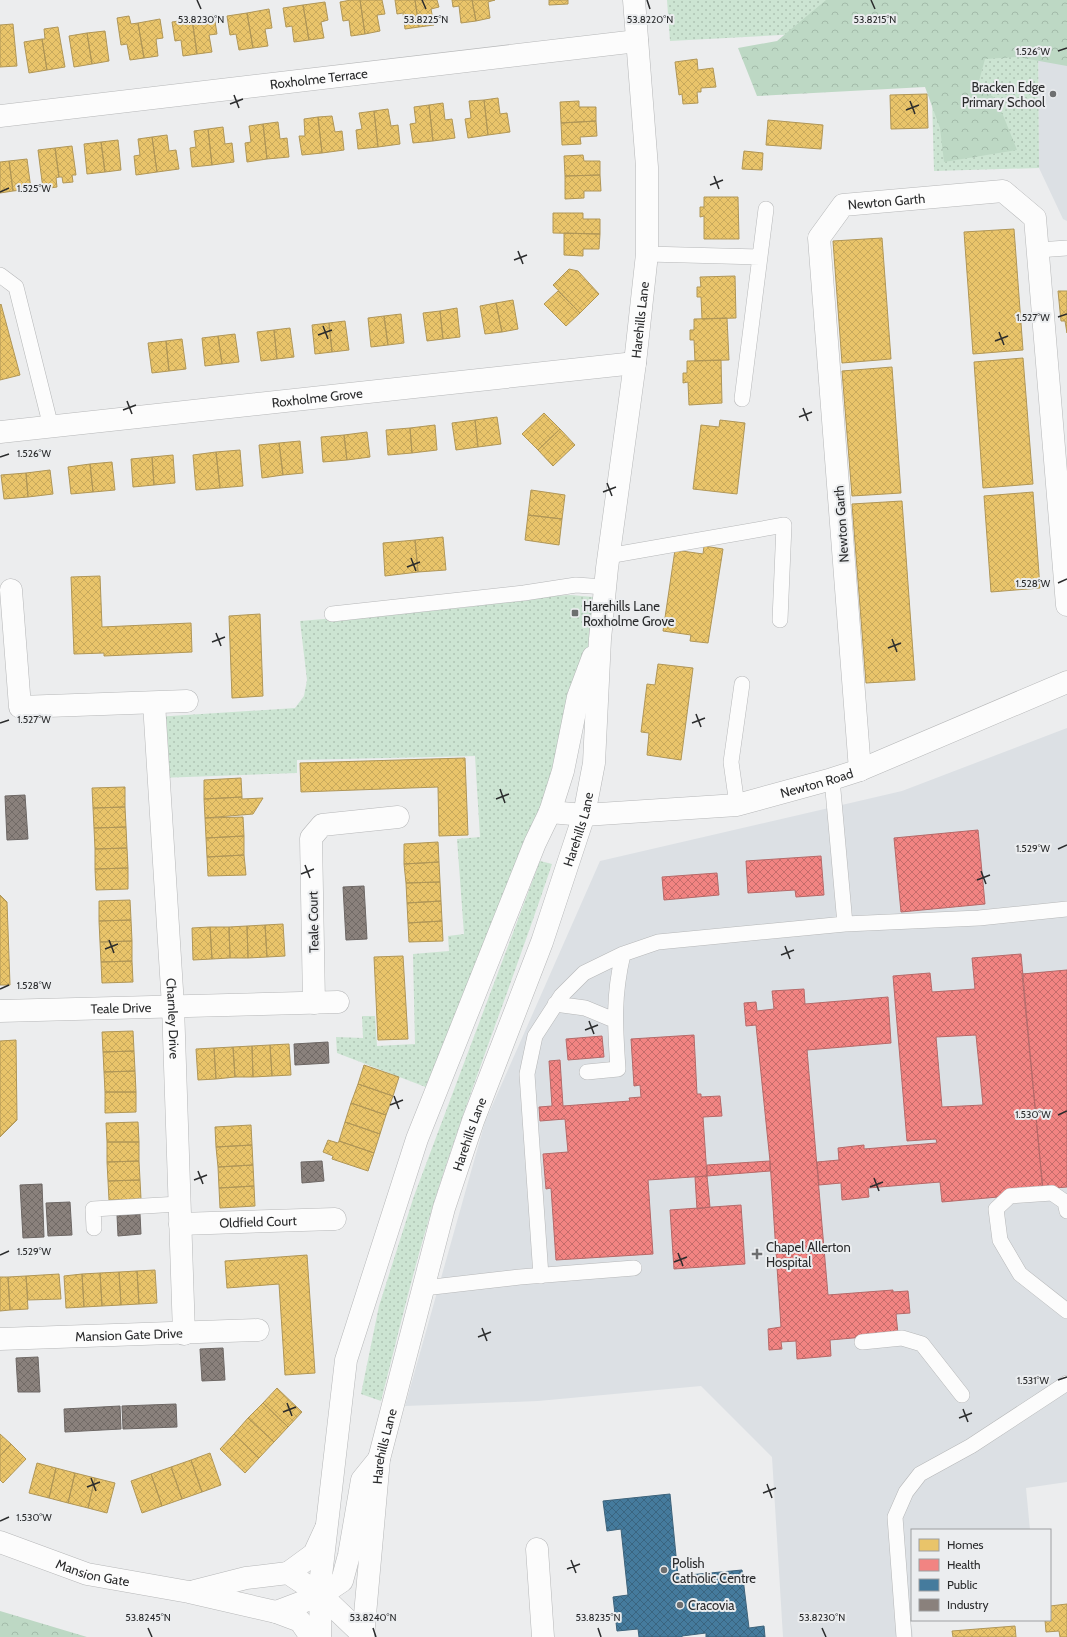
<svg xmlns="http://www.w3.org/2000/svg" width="1067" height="1637" font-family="Cabin,sans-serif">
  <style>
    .built { fill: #dce0e4 }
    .grass { fill: url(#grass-dots) }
    .forest { fill: url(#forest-crowns) }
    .homes { fill: url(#homes-cross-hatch); stroke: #b09657 }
    .health { fill: url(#health-cross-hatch); stroke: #b66968; fill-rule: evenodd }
    .public { fill: url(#public-cross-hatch); stroke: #3d637b }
    .industry { fill: url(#industry-cross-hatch); stroke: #6d6764 }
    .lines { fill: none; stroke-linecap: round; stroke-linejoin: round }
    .lane-casing { stroke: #b6b7b8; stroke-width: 16 }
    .street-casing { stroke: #b6b7b8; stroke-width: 23 }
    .secondary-casing { stroke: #b6b7b8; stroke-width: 23 }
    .lane { stroke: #fcfcfc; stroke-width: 15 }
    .street { stroke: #fcfcfc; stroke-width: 22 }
    .secondary { stroke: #fcfcfc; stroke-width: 22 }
    .ticks { fill: none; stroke: #2a2b2c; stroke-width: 1.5 }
    .poi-dot { fill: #6e6f70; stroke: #ebedef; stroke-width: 1.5 }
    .labels { text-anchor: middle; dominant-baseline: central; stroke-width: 4; stroke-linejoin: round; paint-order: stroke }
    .street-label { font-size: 13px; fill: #2a2b2c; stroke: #ebedef }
    .poi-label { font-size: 13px; fill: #2a2b2c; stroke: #ebedef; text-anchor: start }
    .ticks-label { font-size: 10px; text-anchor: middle; fill: #2a2b2c; stroke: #ebedef; stroke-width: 4; stroke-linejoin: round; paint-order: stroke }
  </style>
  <defs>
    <pattern id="grass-dots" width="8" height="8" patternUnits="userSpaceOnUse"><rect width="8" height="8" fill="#cce4d2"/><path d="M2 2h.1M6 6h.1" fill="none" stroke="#afc4b4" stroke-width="1.8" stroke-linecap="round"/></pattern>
    <pattern id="forest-crowns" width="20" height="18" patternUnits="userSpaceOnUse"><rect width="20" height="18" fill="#bdd8c4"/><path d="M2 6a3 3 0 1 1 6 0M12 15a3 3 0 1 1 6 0" fill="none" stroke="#a3baa9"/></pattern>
    <pattern id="homes-cross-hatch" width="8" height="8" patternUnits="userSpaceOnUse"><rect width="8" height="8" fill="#e9c46a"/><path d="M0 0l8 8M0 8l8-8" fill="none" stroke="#c8a95c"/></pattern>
    <pattern id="health-cross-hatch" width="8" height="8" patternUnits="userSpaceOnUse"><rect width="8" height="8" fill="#f28482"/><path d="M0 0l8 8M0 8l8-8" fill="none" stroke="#c46c6b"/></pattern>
    <pattern id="public-cross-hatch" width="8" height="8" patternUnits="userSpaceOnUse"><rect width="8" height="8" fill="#457b9d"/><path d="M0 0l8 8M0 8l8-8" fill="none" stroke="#3a6580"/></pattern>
    <pattern id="industry-cross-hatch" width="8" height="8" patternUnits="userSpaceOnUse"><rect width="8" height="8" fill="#8a817c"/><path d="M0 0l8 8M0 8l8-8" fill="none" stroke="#716a66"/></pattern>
  </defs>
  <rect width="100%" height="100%" fill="#ecedee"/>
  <path class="built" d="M1067,19V221L1063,219L1039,168L1038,20Z
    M1067,728V1482L1026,1488L1030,1530H912V1615H910L913,1637H783L772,1457L701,1386L538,1401L405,1406L485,1122L600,861L902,791Z"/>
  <path class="grass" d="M667,0H1067L1038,21L1039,168L934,171L930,27L670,41Z
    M571,595L604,598L563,771L436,1091L337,1053L336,1037L363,1038L362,1016H375L377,1046L415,1044L413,954L449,951L448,936L464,934L457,839L480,837L475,756L297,760V773L159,778L155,717L295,708L304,696L307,680L300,621L468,607L528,597Z
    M540,861L552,864C518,966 479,1066 445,1168C419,1245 401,1323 381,1401L361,1394L379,1306L414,1196Z"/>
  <path class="forest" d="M826,0H1067V66L1017,57L985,59L978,85L997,100L1017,150L944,162L940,128L925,87L757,96L738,48L777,41Z
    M0,1611L87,1637H0Z"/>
  <path class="homes" d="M351,0H360L365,34L351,36L349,20L343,21L340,2Z
    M360,0H382L385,14L377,15L380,31L365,34Z
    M395,0H415L419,27L405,29L403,13L397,14Z
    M415,0H437L439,7L431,9L434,25L419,27Z
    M452,0H472L476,21L461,23L459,6L453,7Z
    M472,0H495L488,2L490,18L476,21Z
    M549,0H568V4L549,5Z
    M325,2L328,20L321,22L324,38L309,40L303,5Z
    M303,5L309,40L294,42L292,26L286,27L283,8Z
    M269,9L272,28L265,29L268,46L253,48L247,13Z
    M247,13L253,48L239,50L236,34L230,35L227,16Z
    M214,15L217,34L209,35L212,52L197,54L192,19Z
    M129,16L131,24L138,23L144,58L130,60L127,44L121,45L117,18Z
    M160,19L163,38L156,39L158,56L144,58L138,23Z
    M192,19L197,54L183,56L181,40L175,41L172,22Z
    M13,24L17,66L0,67V25Z
    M58,27L65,67L47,70L42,39H45L44,29Z
    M105,31L109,61L92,64L87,33Z
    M87,33L92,64L74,67L69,36Z
    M42,39L47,70L29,73L24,42Z
    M697,59L698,70L713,68L716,87L701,88V92H697L698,103L683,104L682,94L679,95L675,62Z
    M927,94L928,128L891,129L890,95Z
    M498,98L500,114L507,113L510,132L488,135L484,100Z
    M484,100L488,135L468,138L465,119L471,118L469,101Z
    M579,101V107H596V121L561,123L560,102Z
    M443,103L445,120L452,119L455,138L433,141L429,105Z
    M429,105L433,141L413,143L410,124L416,123L414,107Z
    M388,109L391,126L398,125L400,144L378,147L374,111Z
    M374,111L378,147L358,149L356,130L362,129L359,113Z
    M332,116L335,132L342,131L344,150L322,153L318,117Z
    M318,117L322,153L302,155L299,136H305L304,119Z
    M768,120L823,125L821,149L766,145Z
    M596,121L597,136L580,137L581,144L562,145L561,123Z
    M278,122L280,139L287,138L289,157L267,159L263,124Z
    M263,124L267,159L247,162L245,143L251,142L249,126Z
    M223,127L225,144L232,143L234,162L212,165L208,129Z
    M208,129L212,165L192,167L190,148L196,147L194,131Z
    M167,135L169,151L176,150L179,169L157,172L152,137Z
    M152,137L157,172L136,175L134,156L140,155L138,139Z
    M118,140L121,170L105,172L101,142Z
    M101,142L105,172L87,174L84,144Z
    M72,146L76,175H72L73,182L63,183L62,177H59L55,148Z
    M55,148L59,177L56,178L57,187L43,189L38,150Z
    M744,151L763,153L762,170L742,169Z
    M583,155L584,161H600V175L565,176L564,156Z
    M27,159L31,189L13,191L9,161Z
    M9,161L13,191L0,193V162Z
    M600,175L601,191H584V198L565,199V176Z
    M704,197H738L739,239H704V216L700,217V207H704Z
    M553,213H583V219H600V234L553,233Z
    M1014,229L1023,350L973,354L964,232Z
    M564,233L600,234L599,249H583V256L564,255Z
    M882,238L891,359L842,363L833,241Z
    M569,269L578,271L599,294L580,313L553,285Z
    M735,276L736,318L702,319L701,297H697V287H701L700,277Z
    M558,291L580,313L566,326L544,304Z
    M1058,291H1067V333L1065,321H1061Z
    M513,300L518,329L502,332L496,303Z
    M496,303L502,332L485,334L480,306Z
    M1,304L20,375L0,380V305Z
    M457,308L460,337L443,339L440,311Z
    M440,311L443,339L427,341L423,313Z
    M401,314L404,343L388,345L384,316Z
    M384,316L388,345L371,347L368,318Z
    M727,318L729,360L695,361L694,340H690V330H694V319Z
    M345,321L349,350L332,352L329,323Z
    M329,323L332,352L315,354L312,325Z
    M290,328L294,357L277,359L274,330Z
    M274,330L277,359L261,361L257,332Z
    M235,334L239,362L222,364L218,336Z
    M218,336L222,364L205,366L202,338Z
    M182,339L186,369L169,371L166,341Z
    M166,341L169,371L152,373L148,343Z
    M1023,358L1033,484L983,488L974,362Z
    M721,360L722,403L689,405L688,382L683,383V373H687V361Z
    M892,367L901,493L852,496L842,371Z
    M544,413L560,429L538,450L522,434Z
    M497,417L501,444L478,447L475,420Z
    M475,420L478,447L456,450L452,423Z
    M720,420L745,423L737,494L693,489L701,425L719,427Z
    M435,425L437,450L412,453L410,428Z
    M410,428L412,453L388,455L386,430Z
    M560,429L575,445L553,466L538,450Z
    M367,432L370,457L347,460L344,435Z
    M344,435L347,460L323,462L321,437Z
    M300,441L303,473L283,475L279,443Z
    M279,443L283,475L262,478L259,445Z
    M240,450L243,486L220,488L216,452Z
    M216,452L220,488L196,490L193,455Z
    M173,455L175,483L154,485L152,457Z
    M152,457L154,485L133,487L131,459Z
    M112,462L115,490L93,492L90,464Z
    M90,464L93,492L71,494L68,467Z
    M50,470L53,494L28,497L26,473Z
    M26,473L28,497L4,499L1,475Z
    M531,490L565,495L562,519L528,515Z
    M1033,492L1040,588L991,592L984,496Z
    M902,501L915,680L866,683L852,504Z
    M528,515L562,519L559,545L525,540Z
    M443,537L446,570L418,572L415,540Z
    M415,540L418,572L385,576L383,543Z
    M704,546L723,549L708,643L690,641L691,635L663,631L675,550L703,554Z
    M100,576L102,627L191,623L192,652L104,656V653L74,654L71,577Z
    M260,614L263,696L232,698L229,616Z
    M658,664L693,668L681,760L647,755L649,733L641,732L647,684L655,685Z
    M465,758L468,835L439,836L438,787L301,792L300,763Z
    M241,778L242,797L204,799V780Z
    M125,787V807L93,808L92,788Z
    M242,797V799L263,798L253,814L205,818L204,799Z
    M125,807L126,827L94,828L93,808Z
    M243,817L244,836L206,838L205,818Z
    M126,827L127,848L95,849L94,828Z
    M244,836V855L207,857L206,838Z
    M438,842L439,862L404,864V844Z
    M127,848L128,868L95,869V849Z
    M244,855L246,875L208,876L207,857Z
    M439,862L440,882L406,883L404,864Z
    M128,868V889L96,890L95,869Z
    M440,882L441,901L407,903L406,883Z
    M0,895L7,902L10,985H0Z
    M130,900L131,920L99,921V901Z
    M441,901L442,921L408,923L407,903Z
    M131,920L132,941L100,942L99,921Z
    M442,921L443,941L409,942L408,923Z
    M283,924L285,956L267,957L265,925Z
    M265,925L267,957L248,958L247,926Z
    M247,926L248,958H230L229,927Z
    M210,927H229L230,958L212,959Z
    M210,927L212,959L193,960L192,928Z
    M132,941V961L101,962L100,942Z
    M403,956L408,1039L378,1040L374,957Z
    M132,961L133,982L102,983L101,962Z
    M133,1031L134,1051L103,1052L102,1032Z
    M16,1040L17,1120L0,1137V1041Z
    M289,1044L291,1075L272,1076L270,1045Z
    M270,1045L272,1076L253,1077L252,1046Z
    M252,1046L253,1077H235L233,1047Z
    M233,1047L235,1077L216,1079L214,1048Z
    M214,1048L216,1079L198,1080L196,1049Z
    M134,1051L135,1071L104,1072L103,1052Z
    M364,1065L399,1077L393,1096L358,1084Z
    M135,1071L136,1092H105L104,1072Z
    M358,1084L393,1096L386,1115L351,1103Z
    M105,1092H136V1112L105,1113Z
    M351,1103L386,1115L380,1134L345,1122Z
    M138,1122L139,1142H107L106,1123Z
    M345,1122L380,1134L374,1153L339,1141Z
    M251,1125L252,1145L216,1147L215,1127Z
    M328,1140L338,1143L339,1141L374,1153L368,1171L332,1159L333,1156L323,1152Z
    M107,1142H139V1161L107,1162Z
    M252,1145L253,1165L218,1167L216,1147Z
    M139,1161L140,1180L108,1181L107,1162Z
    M253,1165L254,1186L219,1188L218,1167Z
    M140,1180L141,1199L109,1200L108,1181Z
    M254,1186L255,1206L220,1208L219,1188Z
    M307,1255L315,1373L285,1375L279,1284L227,1288L225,1261Z
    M155,1270L157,1303L139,1304L137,1271Z
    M137,1271L139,1304L121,1305L119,1272Z
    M119,1272L121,1305L102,1306L100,1273Z
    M100,1273L102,1306L84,1307L82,1274Z
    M59,1274L61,1299L28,1300L26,1276Z
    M82,1274L84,1307L66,1308L64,1276Z
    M26,1276L28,1309L10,1310L8,1277Z
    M0,1277H8L10,1310L0,1311Z
    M277,1388L302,1412L288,1427L263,1403Z
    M263,1403L288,1427L274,1442L248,1418Z
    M248,1418L274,1442L259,1458L234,1434Z
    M0,1434L11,1444L0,1456Z
    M234,1434L259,1458L245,1473L220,1449Z
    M11,1444L26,1459L3,1483L0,1480V1456Z
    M210,1453L221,1485L202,1492L191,1460Z
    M191,1460L202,1492L182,1499L171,1467Z
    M37,1463L56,1468L49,1498L29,1493Z
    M171,1467L182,1499L162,1506L151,1474Z
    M56,1468L75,1473L68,1503L49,1498Z
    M75,1473L95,1478L88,1508L68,1503Z
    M151,1474L162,1506L142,1513L131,1481Z
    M95,1478L115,1483L107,1513L88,1508Z
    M1067,1604V1637H1060L1059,1631L1046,1632L1045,1620H1050V1606Z
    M1015,1626L1016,1637H953L952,1631Z"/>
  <path class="health" d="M978,830L985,904L901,912L894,838Z
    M821,856L824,895L796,897L795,890L748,893L746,861Z
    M717,873L719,895L664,900L662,877Z
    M1021,954L1043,1193L942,1202L940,1182L868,1188L869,1197L842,1200L841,1183L819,1185L817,1162L839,1160L838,1148L864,1145V1149L937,1143L936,1139L907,1141L893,976L930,973L932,992L975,989L972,958ZM976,1035L983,1105L942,1107L936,1037Z
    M1067,970V1187L1043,1189L1022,974Z
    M804,989L805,1004L888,997L891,1043L807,1050L828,1295L893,1290V1292L908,1291L910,1313L896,1314L898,1334L830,1340L831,1356L797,1359L796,1341L781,1342L782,1349L769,1350L768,1329L781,1327L770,1161L756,1025L746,1026L744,1003L756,1002L757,1011L774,1009L772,991Z
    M694,1035L697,1094H701V1097L720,1096L722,1116L703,1117L707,1176L648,1180L653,1254L556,1260L551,1188L546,1189L543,1154L568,1152L565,1119L540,1121L539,1107L552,1106L549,1061L560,1060L563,1106L630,1101L629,1098L641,1097L640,1085L634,1086L631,1039Z
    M602,1036L604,1057L568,1060L566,1039Z
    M770,1161V1171L707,1176V1165Z
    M707,1176L710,1207L697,1209L695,1177Z
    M741,1205L745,1264L674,1269L670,1210Z"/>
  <path class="public" d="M670,1494L678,1576L742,1570L749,1628L764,1626L765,1637H706V1633L682,1636V1637H639L638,1629L617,1631L613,1597L628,1595L621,1529L607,1531L603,1501Z"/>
  <path class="industry" d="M25,795L28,839L7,840L5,796Z
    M364,886L367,939L346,940L343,887Z
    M328,1042L329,1063L295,1065L294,1044Z
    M322,1161L324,1181L302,1183L301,1162Z
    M42,1184L44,1237L23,1238L20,1185Z
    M70,1202L72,1235L48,1236L46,1203Z
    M140,1214L141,1234L118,1236L117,1215Z
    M223,1348L225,1380L202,1381L200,1349Z
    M38,1357L40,1392H18L16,1358Z
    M176,1404L177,1427L123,1429L122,1406Z
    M120,1406L121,1429L65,1432L64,1409Z"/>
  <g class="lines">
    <defs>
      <path id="lane" d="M1038,250L1067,248
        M647,254L760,257
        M0,275L16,287L51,427
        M742,399L766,209
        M608,556L784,525L780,620
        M332,614L524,593L576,585L605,587
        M832,779L845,924
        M737,805L731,762L742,684
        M555,1004L585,1008L614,1020
        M587,1072L618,1069C615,1025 613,997 623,954
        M1067,1211L1065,1202L1052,1193L1010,1196L996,1209L1000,1240L1020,1274L1067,1311
        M94,1228L93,1209L179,1204
        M541,1276L527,1074L535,1036L561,996L584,973L623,954L658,942L845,924L979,918L1067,909
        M424,1288L520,1277L634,1268
        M862,1342L902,1338L922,1344L962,1395
        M904,1637L895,1517L906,1492L920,1474L971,1446L1067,1383"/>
      <g id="street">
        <path id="s1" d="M0,116L637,41"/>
        <path id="s2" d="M0,432L635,363"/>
        <path d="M11,590L20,707L187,701"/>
        <path id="s3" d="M154,703L173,1006L184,1334"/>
        <path id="s4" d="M860,770L819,238L843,205L1003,191L1035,218L1067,605"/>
        <path id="s5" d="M550,812L584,815L737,805L832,779L860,770L1067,682"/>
        <path d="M314,1003L311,838L322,825L398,817"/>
        <path id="s6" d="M0,1011L338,1002"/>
        <path id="s7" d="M180,1224L335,1219"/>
        <path id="s8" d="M0,1339L258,1330"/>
        <path id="s9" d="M0,1542L87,1574L189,1592L276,1612L300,1621L311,1637"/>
        <path d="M537,1549L543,1637"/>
        <path d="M288,1573L314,1554L326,1528"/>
        <path d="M195,1591L246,1578L288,1573L321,1595"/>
        <path d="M276,1612L321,1595"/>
      </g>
      <g id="secondary">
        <path d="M321,1595L342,1581L349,1555L362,1480L379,1459"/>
        <path d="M321,1595L363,1635"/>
        <path d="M320,1637L321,1576L346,1360L417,1139L535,843L550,812L563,771L578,697L593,657"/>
        <path id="s10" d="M363,1637L379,1459L444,1208L473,1121L542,942L584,815L594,763L600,639L607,568L635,363L647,254V167L634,0"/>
      </g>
    </defs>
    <use href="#lane" class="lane-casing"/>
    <use href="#street" class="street-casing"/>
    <use href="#secondary" class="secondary-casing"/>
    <use href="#lane" class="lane"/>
    <use href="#street" class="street"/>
    <use href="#secondary" class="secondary"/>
  </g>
  <path class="ticks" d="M197,0L201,9M422,0L426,9M647,0L650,9M871,0L875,9M1058,51L1067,48M234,95L239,108M910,101L915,114M230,104L243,99M906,110L919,105M714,176L719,189M710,185L723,180M0,192L9,188M518,251L523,264M514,260L527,255M1058,317L1067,314M323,326L328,339M999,332L1004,345M318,335L332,330M995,341L1008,336M127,401L132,414M803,408L808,421M123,410L136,405M799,417L812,412M0,457L9,454M607,483L612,496M603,492L616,487M411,558L416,571M407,567L420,562M1058,583L1067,579M216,633L221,646M892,639L897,652M212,642L225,637M888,648L901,643M696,714L701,727M0,723L9,720M692,723L705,718M500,789L505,803M496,799L509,794M1058,849L1067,845M305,865L310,878M981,871L986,884M301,874L314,869M977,880L990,875M109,940L114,953M785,946L790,959M105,949L118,944M781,955L794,950M0,989L9,985M589,1021L594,1034M585,1030L598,1025M394,1096L399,1109M390,1105L403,1100M1058,1115L1067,1111M198,1171L203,1184M874,1178L879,1191M194,1180L207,1175M870,1187L883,1182M678,1253L683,1266M0,1255L9,1251M674,1262L687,1257M482,1328L487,1341M478,1337L491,1332M1058,1380L1067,1377M287,1403L292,1416M963,1409L968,1422M283,1412L296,1407M959,1418L972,1413M91,1478L96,1491M767,1484L772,1498M87,1487L100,1482M763,1493L776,1488M0,1521L9,1517M571,1560L576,1573M567,1569L580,1564M148,1628L152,1637M373,1628L376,1637M598,1628L601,1637M822,1628L826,1637"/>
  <g class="poi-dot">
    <circle cx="1053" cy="94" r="4"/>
    <rect x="571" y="609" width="8" height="8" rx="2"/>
    <path d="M755 1248h4v4h4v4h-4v4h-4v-4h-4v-4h4z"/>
    <circle cx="664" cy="1570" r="4"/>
    <circle cx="680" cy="1605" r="4"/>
  </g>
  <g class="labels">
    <g class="street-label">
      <text stroke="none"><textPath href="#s1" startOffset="321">Roxholme Terrace</textPath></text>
      <text stroke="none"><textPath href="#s4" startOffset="618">Newton Garth</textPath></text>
      <text stroke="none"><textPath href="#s10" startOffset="1354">Harehills Lane</textPath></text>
      <text stroke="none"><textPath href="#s2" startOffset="319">Roxholme Grove</textPath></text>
      <text transform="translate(841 524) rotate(-94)">Newton Garth</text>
      <text stroke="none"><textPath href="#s5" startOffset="270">Newton Road</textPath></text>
      <text stroke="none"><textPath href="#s10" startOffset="840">Harehills Lane</textPath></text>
      <text transform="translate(313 922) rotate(-91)">Teale Court</text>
      <text stroke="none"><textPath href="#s6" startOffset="121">Teale Drive</textPath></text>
      <text stroke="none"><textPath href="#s3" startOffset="316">Charnley Drive</textPath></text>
      <text stroke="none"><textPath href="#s10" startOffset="516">Harehills Lane</textPath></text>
      <text stroke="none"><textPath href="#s7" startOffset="78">Oldfield Court</textPath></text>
      <text stroke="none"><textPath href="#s8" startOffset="129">Mansion Gate Drive</textPath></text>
      <text stroke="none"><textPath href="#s10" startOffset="192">Harehills Lane</textPath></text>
      <text stroke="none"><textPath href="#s9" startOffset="98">Mansion Gate</textPath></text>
    </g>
    <g class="poi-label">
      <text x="1045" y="87" text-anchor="end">Bracken Edge<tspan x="1045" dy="15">Primary School</tspan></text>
      <text x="583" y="606">Harehills Lane<tspan x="583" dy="15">Roxholme Grove</tspan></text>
      <text x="766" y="1247">Chapel Allerton<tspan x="766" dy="15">Hospital</tspan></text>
      <text x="672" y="1563">Polish<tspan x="672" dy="15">Catholic Centre</tspan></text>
      <text x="688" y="1605">Cracovia</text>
    </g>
  </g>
  <g class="ticks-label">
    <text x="201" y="23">53.8230°N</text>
    <text x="426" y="23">53.8225°N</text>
    <text x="650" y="23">53.8220°N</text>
    <text x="875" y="23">53.8215°N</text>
    <text x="1033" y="55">1.526°W</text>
    <text x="34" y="192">1.525°W</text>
    <text x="1033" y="321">1.527°W</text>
    <text x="34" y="457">1.526°W</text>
    <text x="1033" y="587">1.528°W</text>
    <text x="34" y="723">1.527°W</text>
    <text x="1033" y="852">1.529°W</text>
    <text x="34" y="989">1.528°W</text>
    <text x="1033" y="1118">1.530°W</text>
    <text x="34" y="1255">1.529°W</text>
    <text x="1033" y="1384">1.531°W</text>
    <text x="34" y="1521">1.530°W</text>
    <text x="148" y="1621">53.8245°N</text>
    <text x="373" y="1621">53.8240°N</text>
    <text x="598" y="1621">53.8235°N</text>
    <text x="822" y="1621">53.8230°N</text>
  </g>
  <rect x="911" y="1529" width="140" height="92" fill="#ebedef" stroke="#9e9fa1"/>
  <rect x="919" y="1539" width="20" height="12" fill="#e9c46a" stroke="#9e9fa1"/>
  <text x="947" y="1549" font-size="12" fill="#2a2b2c">Homes</text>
  <rect x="919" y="1559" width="20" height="12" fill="#f28482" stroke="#9e9fa1"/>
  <text x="947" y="1569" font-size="12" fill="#2a2b2c">Health</text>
  <rect x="919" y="1579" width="20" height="12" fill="#457b9d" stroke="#9e9fa1"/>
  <text x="947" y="1589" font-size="12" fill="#2a2b2c">Public</text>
  <rect x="919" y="1599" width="20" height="12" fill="#8a817c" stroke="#9e9fa1"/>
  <text x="947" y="1609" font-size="12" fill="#2a2b2c">Industry</text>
</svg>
